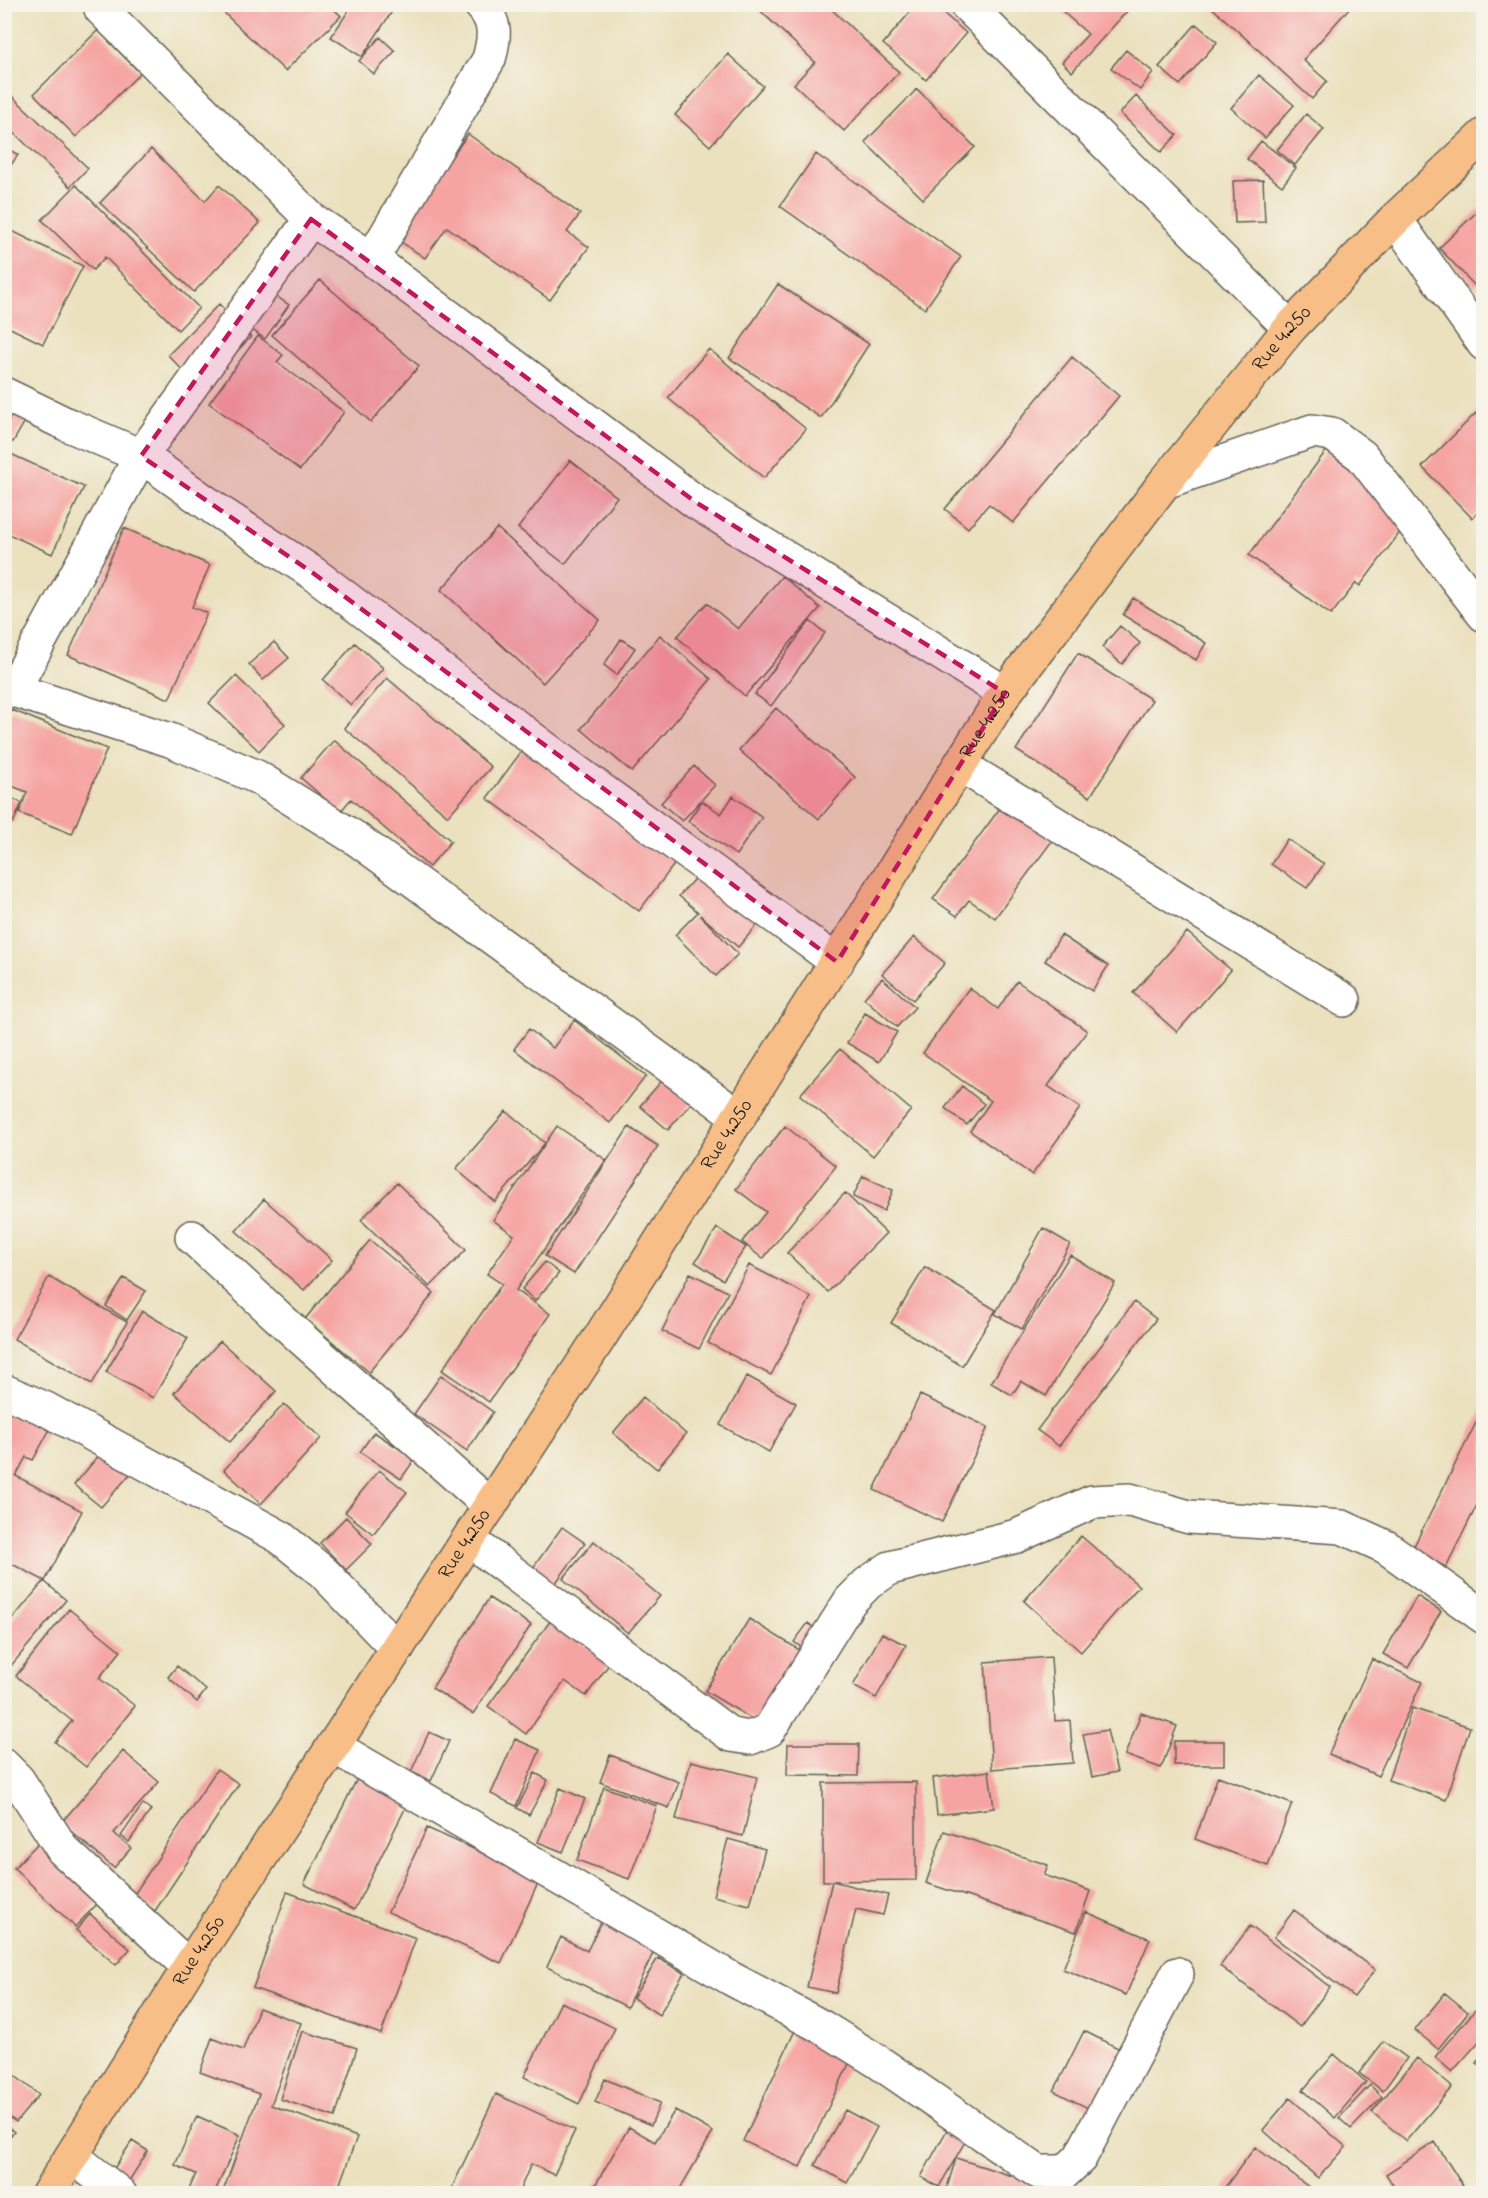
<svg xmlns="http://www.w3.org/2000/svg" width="1488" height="2198" font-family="'Indie Flower',sans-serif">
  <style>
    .building { fill: #f5a4a3 }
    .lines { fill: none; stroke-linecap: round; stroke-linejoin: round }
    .minor-casing { stroke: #646155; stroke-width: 36 }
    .primary-casing { stroke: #646155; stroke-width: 36 }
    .minor { stroke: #fff; stroke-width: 33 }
    .primary { stroke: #f7be88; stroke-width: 33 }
    .marked { fill: #c2185b; fill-opacity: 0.2; stroke: #c2185b; stroke-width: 4.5; stroke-dasharray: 12 8; stroke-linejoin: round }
    .labels { text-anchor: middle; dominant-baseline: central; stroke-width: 5; stroke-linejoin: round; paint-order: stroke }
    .street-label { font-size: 20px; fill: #1c1c1c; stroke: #f7f3e8 }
  </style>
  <rect width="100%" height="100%" fill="#f7f3e8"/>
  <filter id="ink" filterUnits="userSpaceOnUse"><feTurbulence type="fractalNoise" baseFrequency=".0167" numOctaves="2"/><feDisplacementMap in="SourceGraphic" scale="12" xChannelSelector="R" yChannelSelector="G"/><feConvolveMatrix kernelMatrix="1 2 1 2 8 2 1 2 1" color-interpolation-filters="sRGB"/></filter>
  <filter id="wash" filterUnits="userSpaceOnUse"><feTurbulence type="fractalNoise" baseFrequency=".008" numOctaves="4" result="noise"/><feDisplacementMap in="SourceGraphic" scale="24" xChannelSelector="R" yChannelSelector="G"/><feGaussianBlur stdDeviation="1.35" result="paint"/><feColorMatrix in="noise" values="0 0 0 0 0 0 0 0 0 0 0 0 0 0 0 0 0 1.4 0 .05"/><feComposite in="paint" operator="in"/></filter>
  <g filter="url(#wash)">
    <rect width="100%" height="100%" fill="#ebe1bf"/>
    <g id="blocks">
      <path class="building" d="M231,4H298L303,9L308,4H329L341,16L285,71L223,12Z
        M353,4H397L362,57L331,37Z
        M753,4H833L830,8L899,72L844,131L794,84L815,62Z
        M917,4H933L966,33L926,80L883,44Z
        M1054,4H1122L1128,10L1072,72L1062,62L1088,34Z
        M1208,4H1353L1303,60L1327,81L1312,99Z
        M1196,24L1217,42L1180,85L1159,67Z
        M98,30L140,73L76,137L34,94Z
        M380,37L395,51L374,74L359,61Z
        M1126,50L1153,72L1140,90L1111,68Z
        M728,54L763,86L710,146L675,115Z
        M1259,75L1294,105L1265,138L1231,108Z
        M917,89L975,147L923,199L865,142Z
        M12,96L88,168L70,187L5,124V104Z
        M1136,96L1177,135L1161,152L1120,113Z
        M1306,114L1324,129L1295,165L1277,150Z
        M468,134L580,214L567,232L589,247L550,300L447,227L425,258L394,237Z
        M1261,141L1296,168L1282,186L1247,159Z
        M4,146L18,155L4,175Z
        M151,149L205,201L219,185L260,223L194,292L100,203Z
        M816,154L961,257L925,309L780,206Z
        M1263,180L1265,222L1235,223L1233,181Z
        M76,185L199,308L178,330L105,257L93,270L42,220Z
        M1484,205V277L1475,286L1439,248Z
        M4,227L83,266L43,344L4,325Z
        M320,280L419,366L371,422L272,335Z
        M778,284L869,344L821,418L729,358Z
        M270,292L289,305L265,339L247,326Z
        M219,304L251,337L200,388L168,355Z
        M258,336L283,355L277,362L344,412L300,470L209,403Z
        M709,349L806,429L764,478L668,398Z
        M1072,357L1119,396L1013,523L989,504L968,528L945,509Z
        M15,409L28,416L13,442L4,438V428Z
        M1476,413L1484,421V507L1472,518L1422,467Z
        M4,451L84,487L52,554L4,532Z
        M1326,451L1413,515L1360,586L1356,583L1331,615L1249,555Z
        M570,460L617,497L565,564L518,528Z
        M124,528L210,565L192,607L207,613L169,699L68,655Z
        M497,528L600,620L543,683L441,590Z
        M782,576L820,608L745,696L677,637L707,603L738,629Z
        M1133,598L1206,643L1196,660L1123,615Z
        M810,621L825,633L771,706L755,694Z
        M1120,626L1140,643L1122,664L1102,647Z
        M660,635L711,679L632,772L581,729Z
        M621,639L635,648L617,675L604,665Z
        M274,642L289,658L263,680L249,664Z
        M355,643L383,668L351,705L323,680Z
        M1078,653L1152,700L1090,797L1016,750Z
        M236,676L285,724L259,751L209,703Z
        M387,678L491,767L448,816L344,728Z
        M776,708L855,777L819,819L739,750Z
        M12,710L107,749L72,834L19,813L27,792L4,783V728Z
        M334,740L451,841L429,867L351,799L340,812L301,778Z
        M524,748L676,862L639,911L487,798Z
        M694,766L715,785L682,821L661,803Z
        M4,795L22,803L13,823L4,819Z
        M733,796L762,817L736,855L688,821L702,801L721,814Z
        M1003,804L1052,841L995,918L969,900L957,916L933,899Z
        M1287,839L1324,864L1307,888L1271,864Z
        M701,871L760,922L738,947L700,915L738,954L716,976L675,935L698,912L679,896Z
        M1187,932L1231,970L1177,1032L1133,993Z
        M1061,935L1108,966L1092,991L1045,961Z
        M914,937L945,963L913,1000L882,974Z
        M882,978L915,1007L897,1027L864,998Z
        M1017,981L1087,1031L1048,1086L1080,1108L1032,1175L970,1131L991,1101L923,1053L969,988L998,1009Z
        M865,1013L897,1032L879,1062L847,1043Z
        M574,1020L646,1076L610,1123L514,1049L529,1029L553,1048Z
        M840,1049L911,1110L873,1156L800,1095Z
        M678,1062L706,1086L668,1130L640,1106Z
        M962,1086L984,1104L967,1125L945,1108Z
        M506,1111L545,1143L495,1202L456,1169Z
        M557,1126L606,1160L516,1290L550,1314L489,1402L442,1370L502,1284L487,1274L514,1235L493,1220Z
        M785,1126L836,1166L763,1259L742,1242L766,1212L736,1189Z
        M629,1127L658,1146L574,1274L545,1256Z
        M863,1176L893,1190L884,1211L853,1197Z
        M397,1183L466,1250L430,1287L361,1220Z
        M845,1193L886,1233L828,1292L787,1253Z
        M264,1199L332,1260L304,1290L236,1231Z
        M717,1228L746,1247L723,1280L695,1262Z
        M1043,1228L1070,1244L1022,1329L995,1314Z
        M370,1240L434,1293L369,1372L305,1319Z
        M1070,1255L1115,1283L1046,1396L1021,1381L1012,1395L991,1383Z
        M545,1262L559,1273L535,1301L522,1289Z
        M749,1265L811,1297L771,1375L708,1343Z
        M925,1267L996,1310L962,1366L891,1323Z
        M690,1273L728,1292L699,1349L662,1331Z
        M49,1277L127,1322L92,1384L14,1339Z
        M124,1278L146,1291L127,1320L106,1306Z
        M1134,1302L1156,1319L1059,1446L1037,1430Z
        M142,1311L188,1338L153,1398L106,1372Z
        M220,1341L276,1391L230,1442L174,1393Z
        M441,1375L493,1412L467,1451L414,1414Z
        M747,1376L796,1403L769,1452L720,1425Z
        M920,1395L988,1427L942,1522L874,1490Z
        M643,1397L686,1434L657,1469L613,1433Z
        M284,1404L321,1438L261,1504L224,1470Z
        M4,1405L50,1429L33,1460L26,1457L16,1476L82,1511L45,1581L4,1560Z
        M1484,1407V1491L1446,1567L1412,1550Z
        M374,1432L415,1459L401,1479L360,1452Z
        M105,1448L132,1472L101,1507L74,1485Z
        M379,1470L407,1492L373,1534L345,1512Z
        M346,1517L372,1544L346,1570L320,1543Z
        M562,1527L585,1543L552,1588L530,1572Z
        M1081,1536L1139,1586L1081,1652L1024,1601Z
        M594,1541L660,1596L628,1633L563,1579Z
        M44,1581L66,1600L5,1673V1628Z
        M1417,1596L1441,1611L1408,1668L1383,1654Z
        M489,1598L531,1625L473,1714L432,1688Z
        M69,1609L121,1651L99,1678L135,1706L86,1767L55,1742L72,1721L16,1676Z
        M749,1619L811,1657L767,1728L705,1691Z
        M551,1620L610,1663L586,1696L565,1681L526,1734L488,1706Z
        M808,1623L835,1644L822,1662L794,1642Z
        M882,1633L906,1645L876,1698L853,1686Z
        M1051,1657L1055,1721L1070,1720L1073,1763L992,1769L985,1662Z
        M1372,1659L1422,1682L1378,1776L1329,1754Z
        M177,1666L206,1690L197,1702L168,1677Z
        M1412,1708L1470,1727L1446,1800L1388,1780Z
        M1141,1713L1177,1726L1161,1768L1125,1755Z
        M1107,1730L1117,1772L1092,1777L1083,1734Z
        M429,1732L449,1741L431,1781L411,1772Z
        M515,1739L540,1750L516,1806L491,1794Z
        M1174,1741H1224V1765H1174Z
        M788,1744H859L858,1776L787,1775Z
        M123,1751L159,1782L114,1833L131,1848L114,1868L61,1823Z
        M610,1755L679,1782L669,1808L600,1782Z
        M691,1761L757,1777L743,1836L676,1819Z
        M364,1765L414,1791L354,1910L304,1884Z
        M217,1769L239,1784L155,1911L133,1896Z
        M989,1771L994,1808L937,1815L933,1778Z
        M535,1773L548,1780L529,1815L517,1808Z
        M1218,1776L1292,1804L1268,1866L1195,1839Z
        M916,1782V1880L823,1881V1783Z
        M604,1787L657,1806L629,1879L577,1860Z
        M560,1788L585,1799L563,1852L538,1842Z
        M143,1804L151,1810L129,1842L121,1836Z
        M427,1828L540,1879L501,1963L388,1912Z
        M944,1831L1048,1865L1044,1875L1090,1891L1076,1932L926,1883Z
        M728,1839L765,1849L750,1905L713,1896Z
        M39,1842L100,1901L75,1927L14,1868Z
        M832,1881L888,1895L883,1915L856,1909L836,1993L807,1987Z
        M287,1892L416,1938L381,2034L253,1988Z
        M608,1908L662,1935L627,2007L547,1967L561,1937L587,1951Z
        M1294,1910L1375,1970L1354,1997L1274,1937Z
        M1086,1912L1150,1939L1126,1995L1063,1969Z
        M90,1914L130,1949L116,1965L76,1930Z
        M1250,1926L1330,1987L1300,2027L1220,1966Z
        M658,1958L684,1973L659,2015L633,1998Z
        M1445,1993L1468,2012L1438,2049L1415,2030Z
        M561,2002L615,2028L579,2104L524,2077Z
        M259,2008L301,2023L271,2105L357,2137L336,2194H222L259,2094L200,2072L212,2038L243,2050Z
        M1475,2010L1484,2017V2036L1452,2072L1435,2057Z
        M799,2022L856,2049L800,2167L743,2141Z
        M302,2031L357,2048L335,2117L280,2099Z
        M1084,2031L1120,2049L1090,2109L1054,2091Z
        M1384,2041L1407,2058L1383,2091L1359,2073Z
        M1334,2054L1366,2082L1335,2118L1303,2090Z
        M1484,2054V2069L1476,2063Z
        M1417,2058L1452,2087L1406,2141L1372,2112Z
        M4,2067L39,2095L16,2122L4,2113Z
        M605,2079L660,2103L651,2125L595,2102Z
        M1370,2085L1382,2097L1351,2129L1339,2118Z
        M496,2094L575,2130L554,2175L531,2164L518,2194H449Z
        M1290,2098L1346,2147L1318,2178L1263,2130Z
        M675,2110L713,2132L677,2194H590L629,2127L655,2142Z
        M845,2110L877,2127L847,2183L815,2165Z
        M197,2116L240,2135L214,2194H187L196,2174L175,2165Z
        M4,2123L14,2132L4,2142Z
        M948,2128L967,2138L939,2187L921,2177Z
        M132,2141L148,2151L127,2184L111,2173Z
        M1435,2142L1468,2194H1398L1386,2174Z
        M1255,2147L1318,2194H1220Z
        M956,2158L1037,2184L1034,2194H945Z"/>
    </g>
  </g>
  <g filter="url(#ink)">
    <use href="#blocks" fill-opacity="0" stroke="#646155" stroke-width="1.5"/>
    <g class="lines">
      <defs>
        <path id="minor" d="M101,4V9L311,219L372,259L697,503L1005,693
          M966,4L1290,328
          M1395,219L1484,344
          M372,259L489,59C495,37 497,22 480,4
          M4,394L66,424L141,456L218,511L313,573L562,761L837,962
          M1165,482L1312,431L1332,434L1362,456L1484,615
          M4,687L170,740L257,777L355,838L739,1117
          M13,690L141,456L311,219
          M960,765L1344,1000
          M192,1237L301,1338L490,1506
          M4,1391L46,1409L280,1537L323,1572L397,1649
          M469,1540L731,1735L750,1738L769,1730L850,1601L868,1583L890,1568L1017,1536L1092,1502L1130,1500L1189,1517L1342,1527L1386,1547L1484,1617
          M333,1746L732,1979L822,2027L877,2061L1038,2172H1065L1080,2158L1177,1974
          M4,1766L18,1780L63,1850L189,1967
          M72,2156L120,2194"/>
        <g id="primary">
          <path id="s1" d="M48,2194L189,1967L602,1334L1005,693L1165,482L1290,328L1395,219L1484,135"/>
        </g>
      </defs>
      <use href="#minor" class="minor-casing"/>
      <use href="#primary" class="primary-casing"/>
      <use href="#minor" class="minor"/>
      <use href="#primary" class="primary"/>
    </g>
  </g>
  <path class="marked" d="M311,219L697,503L1005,693L837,962L313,573L141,456Z"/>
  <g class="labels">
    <g class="street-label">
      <text stroke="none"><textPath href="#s1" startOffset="2230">Rue 4.250</textPath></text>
      <text stroke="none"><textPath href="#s1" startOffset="1744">Rue 4.250</textPath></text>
      <text stroke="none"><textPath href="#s1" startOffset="1258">Rue 4.250</textPath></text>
      <text stroke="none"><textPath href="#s1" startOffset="772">Rue 4.250</textPath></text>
      <text stroke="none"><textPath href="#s1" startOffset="286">Rue 4.250</textPath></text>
    </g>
  </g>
  <rect width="1488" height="2198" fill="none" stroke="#f7f3e8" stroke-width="24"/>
</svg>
